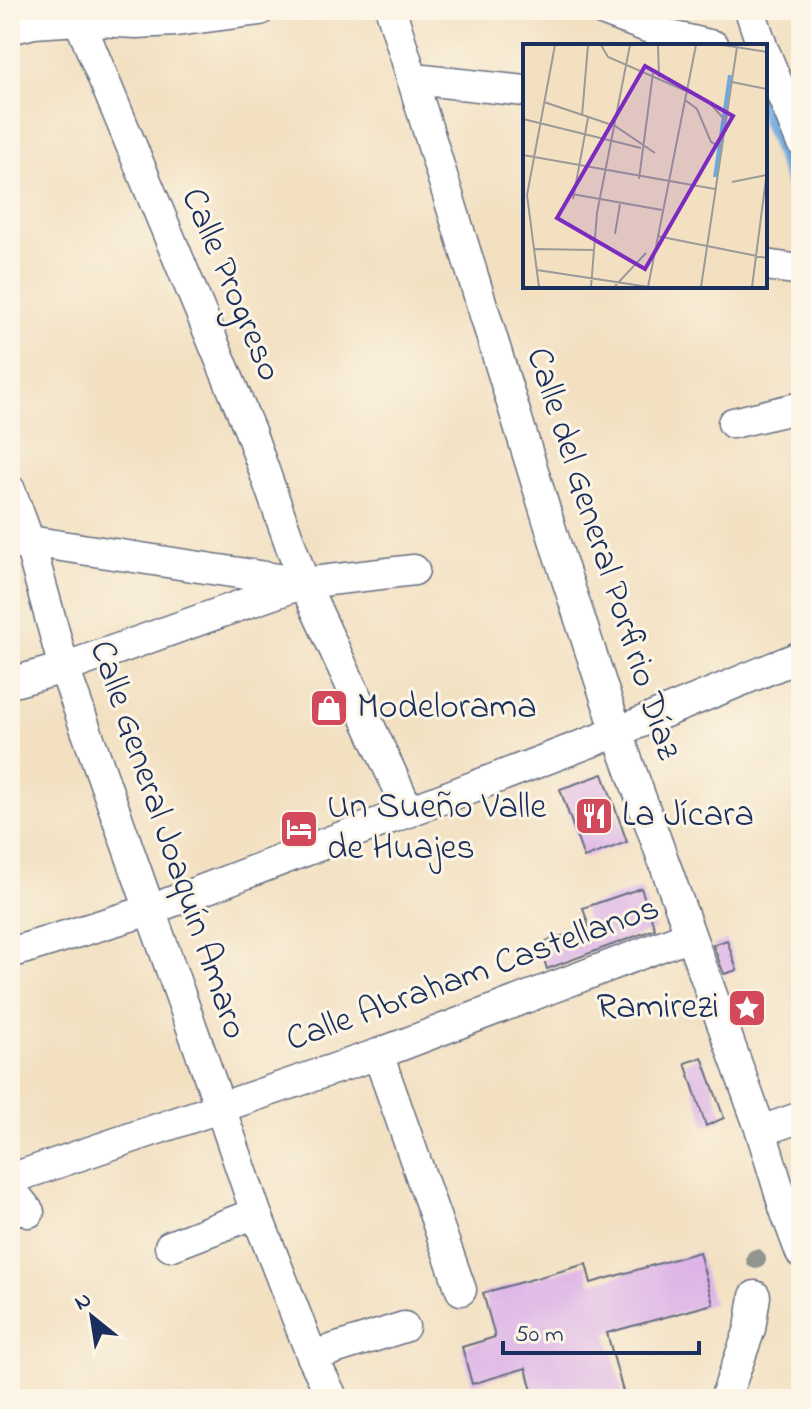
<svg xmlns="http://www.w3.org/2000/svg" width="811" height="1409" font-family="'Indie Flower',sans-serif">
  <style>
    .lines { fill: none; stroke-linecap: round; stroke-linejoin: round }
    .canal { stroke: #6caade; stroke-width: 28 }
    .building { fill: #daafe7 }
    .minor-casing { stroke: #666d81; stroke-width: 33 }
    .minor { stroke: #fff; stroke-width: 30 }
    .tree { fill: #91958e }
    .labels { text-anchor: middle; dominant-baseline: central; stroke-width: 6; stroke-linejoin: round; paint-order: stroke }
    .street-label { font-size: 36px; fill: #1b2f5e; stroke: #fcf5e5 }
    .poi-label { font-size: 36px; fill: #1b2f5e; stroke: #fcf5e5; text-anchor: start }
    .inset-river { fill: none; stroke: #6caade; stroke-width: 4 }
    .inset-road { fill: none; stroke: #9c9999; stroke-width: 2 }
    .view { fill: #7b2cbf; fill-opacity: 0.15; stroke: #7b2cbf; stroke-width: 4 }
    .inset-edge { fill: none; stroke: #1b2f5e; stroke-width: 4 }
  </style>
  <rect width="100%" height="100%" fill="#fcf5e5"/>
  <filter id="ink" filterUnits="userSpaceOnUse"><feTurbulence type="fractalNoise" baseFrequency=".0125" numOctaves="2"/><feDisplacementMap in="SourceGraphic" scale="16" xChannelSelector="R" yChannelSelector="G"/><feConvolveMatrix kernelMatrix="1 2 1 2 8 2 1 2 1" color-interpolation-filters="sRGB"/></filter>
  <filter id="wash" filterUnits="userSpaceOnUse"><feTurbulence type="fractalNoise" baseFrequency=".006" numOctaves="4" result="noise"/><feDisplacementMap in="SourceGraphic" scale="32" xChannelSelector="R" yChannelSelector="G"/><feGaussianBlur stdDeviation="1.8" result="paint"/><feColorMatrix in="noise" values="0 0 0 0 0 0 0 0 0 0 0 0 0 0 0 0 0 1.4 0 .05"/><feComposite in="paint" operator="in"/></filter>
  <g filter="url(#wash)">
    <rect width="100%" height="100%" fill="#f2e0c1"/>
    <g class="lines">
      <path class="canal" d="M765,91L801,186"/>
    </g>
    <g id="blocks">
      <path class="building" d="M603,774L627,842L584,858L560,789Z
        M641,888L655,929L547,969L539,944L589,927L583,908Z
        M727,940L737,970L724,974L713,945Z
        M702,1057L724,1118L706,1126L685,1063Z
        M699,1252L713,1304L607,1333L625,1399H534L526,1368L472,1384L462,1347L495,1337L483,1293L586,1264L591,1283Z"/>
    </g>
  </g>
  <g filter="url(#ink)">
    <use href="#blocks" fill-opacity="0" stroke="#666d81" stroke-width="2"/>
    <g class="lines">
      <defs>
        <path id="minor" d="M391,10L557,549L617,732L761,1131L785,1210L801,1253
          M602,10L671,36L714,46
          M750,10L762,46
          M79,20L250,431L304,583L409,812
          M10,29L34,23L79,20L136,23L176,21L260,10
          M765,53L801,141
          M414,79L525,91
          M765,265L801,270
          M733,423L801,407
          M10,490L29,541L64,668L220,1107L256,1213L312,1356L333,1399
          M12,545L29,541L304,583L414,570
          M10,683L64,668L298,585
          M10,953L150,910L617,732L801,656
          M378,1054L461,1290
          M761,1131L801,1117
          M10,1179L378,1054L690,935
          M10,1188L29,1212
          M170,1246L256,1213
          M312,1356L404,1327
          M725,1399L750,1329L755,1296"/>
      </defs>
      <use href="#minor" class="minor-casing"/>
      <use href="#minor" class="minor"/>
    </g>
    <circle class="tree" cx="756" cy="1259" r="10"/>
  </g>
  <defs>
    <symbol id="shop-square" viewBox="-11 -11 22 22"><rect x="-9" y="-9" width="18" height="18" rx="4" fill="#d1495b" stroke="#fcf5e5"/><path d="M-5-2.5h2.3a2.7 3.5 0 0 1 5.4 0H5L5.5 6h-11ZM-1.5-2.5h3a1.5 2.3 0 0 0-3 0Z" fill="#fff"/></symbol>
    <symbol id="restaurant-square" viewBox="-11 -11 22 22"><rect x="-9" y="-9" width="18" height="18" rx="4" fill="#d1495b" stroke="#fcf5e5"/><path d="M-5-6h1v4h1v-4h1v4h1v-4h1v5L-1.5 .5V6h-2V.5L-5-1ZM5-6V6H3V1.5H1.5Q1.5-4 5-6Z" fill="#fff"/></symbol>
    <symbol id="hotel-square" viewBox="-11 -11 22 22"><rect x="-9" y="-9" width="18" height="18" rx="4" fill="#d1495b" stroke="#fcf5e5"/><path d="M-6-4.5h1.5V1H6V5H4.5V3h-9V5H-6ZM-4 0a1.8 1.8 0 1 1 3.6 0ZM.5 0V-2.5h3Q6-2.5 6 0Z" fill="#fff"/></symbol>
    <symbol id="sight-square" viewBox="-11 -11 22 22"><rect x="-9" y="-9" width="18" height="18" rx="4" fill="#d1495b" stroke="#fcf5e5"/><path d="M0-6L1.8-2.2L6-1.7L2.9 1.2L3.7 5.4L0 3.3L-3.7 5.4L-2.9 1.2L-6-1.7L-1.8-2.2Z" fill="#fff"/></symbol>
  </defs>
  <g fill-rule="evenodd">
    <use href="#shop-square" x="307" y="686" width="44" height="44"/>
    <use href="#restaurant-square" x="572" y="794" width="44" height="44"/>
    <use href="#hotel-square" x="277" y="807" width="44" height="44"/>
    <use href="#sight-square" x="725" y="986" width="44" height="44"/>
  </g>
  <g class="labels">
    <g class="street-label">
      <text transform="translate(230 285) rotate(67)">Calle Progreso</text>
      <text transform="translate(602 554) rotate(72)">Calle del General Porfirio Díaz</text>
      <text transform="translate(167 840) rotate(71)">Calle General Joaquín Amaro</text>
      <text transform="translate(473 975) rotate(-20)">Calle Abraham Castellanos</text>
    </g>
    <g class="poi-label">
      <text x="357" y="708">Modelorama</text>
      <text x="327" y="808">Un Sueño Valle<tspan x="327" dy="41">de Huajes</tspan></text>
      <text x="622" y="816">La Jícara</text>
      <text x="719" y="1008" text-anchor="end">Ramirezi</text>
    </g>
  </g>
  <g transform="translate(523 44)">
    <rect width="244" height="244" fill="#f2e0c1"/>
    <path class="inset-river" d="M192,133L207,31"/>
    <path class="inset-road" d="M78,1L85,13L184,56L201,75M135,1L136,33M200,1L244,8M209,38L244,45M162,56L174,65L188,98L198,103M21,58L92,82L132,109M59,72L65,1M0,75L118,104M0,111L192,145M116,135L130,29M209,138L243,131M49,150L139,166M50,155L65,74M92,190L97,160M134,192L244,214M12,205L70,206M14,226L126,243M92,242L123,209M16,243L4,151L32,1M68,243L74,169L107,1M125,243L173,1M178,243L214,3M229,243L244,127"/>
    <path class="view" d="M122,22L210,72L122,225L34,174Z"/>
    <rect width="244" height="244" class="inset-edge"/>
  </g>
  <rect width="811" height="1409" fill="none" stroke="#fcf5e5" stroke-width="40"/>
  <g transform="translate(92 1317) rotate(330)" stroke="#fcf5e5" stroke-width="6" paint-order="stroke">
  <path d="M0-6L14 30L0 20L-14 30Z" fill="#1b2f5e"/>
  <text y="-12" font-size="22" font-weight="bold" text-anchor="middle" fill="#1b2f5e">N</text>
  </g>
  <path d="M503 1341v12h196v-12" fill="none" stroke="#1b2f5e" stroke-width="4"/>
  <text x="515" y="1341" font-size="24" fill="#1b2f5e" stroke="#fcf5e5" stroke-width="6" paint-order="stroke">50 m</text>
</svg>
